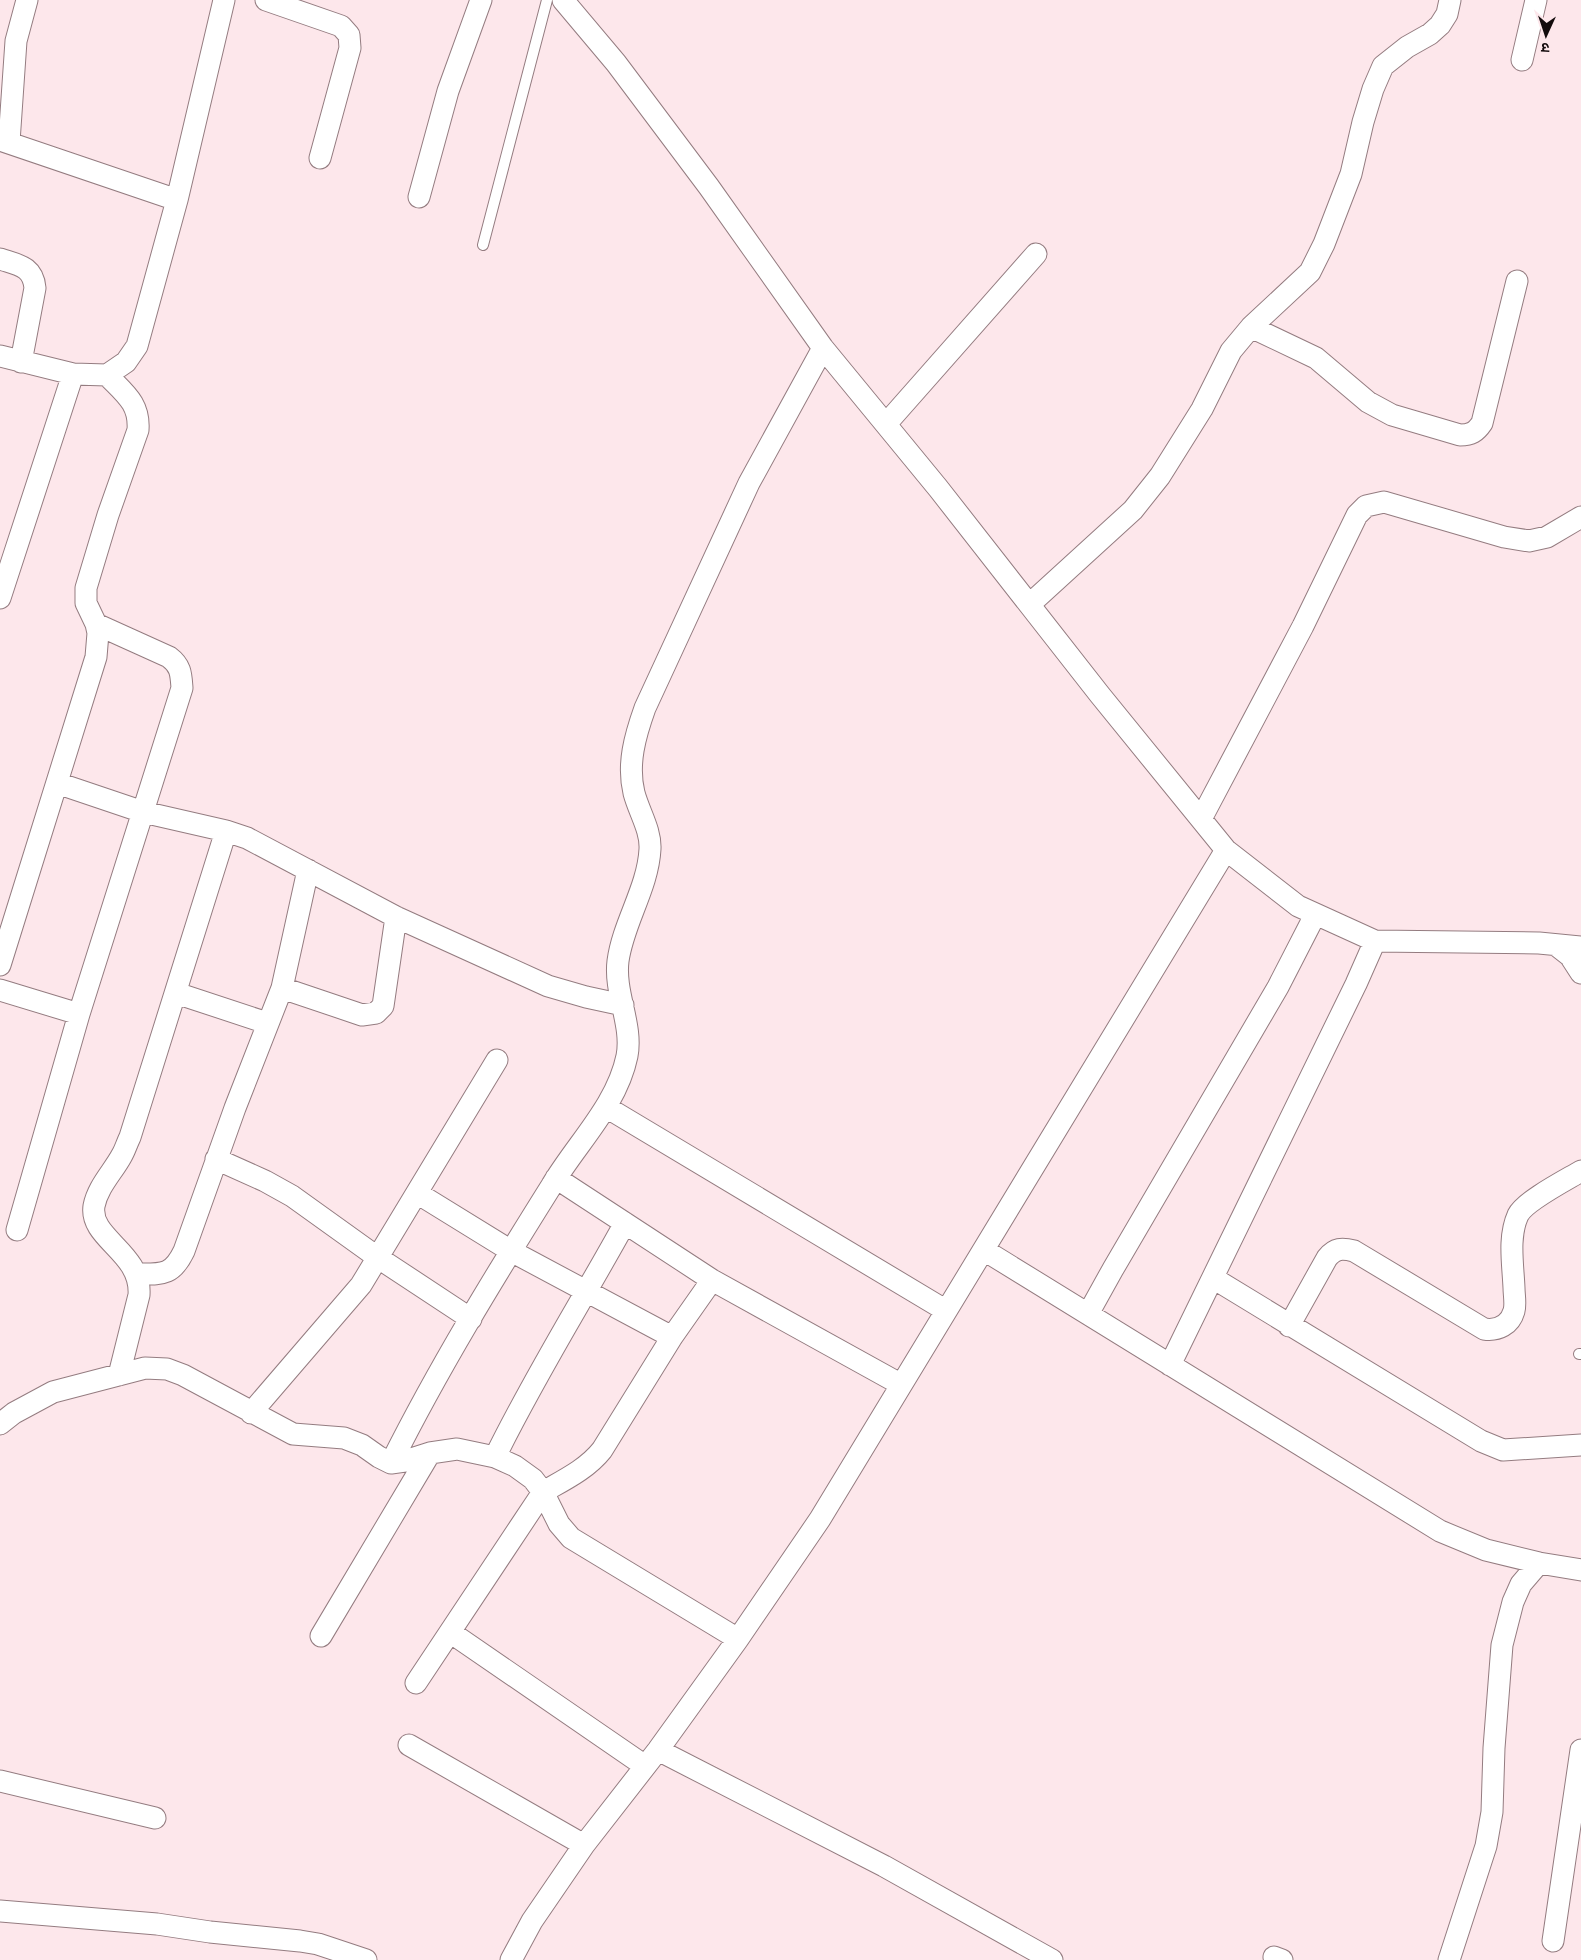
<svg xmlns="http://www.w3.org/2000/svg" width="1581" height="1960" font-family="Karla,'Noto Sans Devanagari',sans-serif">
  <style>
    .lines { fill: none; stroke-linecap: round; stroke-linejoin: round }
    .service-casing { stroke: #947c80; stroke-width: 12 }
    .minor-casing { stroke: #947c80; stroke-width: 23 }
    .service { stroke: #fff; stroke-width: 10 }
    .minor { stroke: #fff; stroke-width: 21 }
  </style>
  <rect width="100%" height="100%" fill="#fde7eb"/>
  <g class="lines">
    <defs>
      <path id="service" d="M483,245L547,0
        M1579,1354H1581"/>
      <path id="minor" d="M266,0L341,26L349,35L350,48L320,158
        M563,0L616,63L709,187L823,348L938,488L1100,695L1226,850
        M1522,60L1536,0
        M0,140L177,200
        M9,142L16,41L27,0
        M419,197L448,91L481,0
        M0,259C18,265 33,266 35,288L21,362
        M1251,327L1316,358L1368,402L1392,415L1460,435C1471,435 1476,432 1482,423L1517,281
        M0,356L73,374L107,375L126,362L137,346L177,200L224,0
        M886,424L1036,254
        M0,598L73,374
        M1030,604L1133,510L1160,476L1202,409L1231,351L1251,327L1310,272L1324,244L1351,174L1363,122L1373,89L1383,66L1407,47L1430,34L1440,25L1447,14L1450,0
        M57,783L143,812L226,831L247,838L396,917L548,986L586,997L623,1005
        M1201,819L1303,626L1357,515L1366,506L1384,502L1504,537L1529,541L1547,537L1581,517
        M1556,945L1570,956L1581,973
        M0,965L96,657L98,633L96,624L86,603V588L108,515L138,430C140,403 124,393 107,375
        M282,988L362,1015L376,1013L383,1006L396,917
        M0,990L79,1014
        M176,993L267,1023
        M606,1107L945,1310
        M216,1159L265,1181L292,1196L377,1257L471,1319
        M556,1178L712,1280L900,1384
        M417,1193L511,1251L672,1337
        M17,1230L79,1014L182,688C181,674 181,666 169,657L96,624
        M984,1250L1440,1531L1486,1550L1539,1563L1581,1570
        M137,1274C162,1274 172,1276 184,1251L235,1108L282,988L308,870
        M1213,1278L1481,1441L1503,1450L1581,1445
        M1088,1314L1113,1269L1278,987L1315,915
        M1289,1326L1327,1258C1335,1248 1342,1248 1354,1251L1484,1329C1498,1331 1510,1325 1514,1311C1516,1304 1514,1295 1514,1288C1513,1264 1508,1237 1518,1215C1525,1201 1566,1180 1581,1171
        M1170,1365L1356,984L1375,941
        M119,1375L139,1295C142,1252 89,1239 94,1206C98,1186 113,1172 122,1155C125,1150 127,1143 130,1137L226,831
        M251,1413L361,1285L497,1060
        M0,1424L14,1413L53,1392L145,1368L167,1369L183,1375L293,1434L344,1438L362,1445L379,1457L391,1463L405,1461L430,1453L457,1449L495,1457L515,1466L533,1479L543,1492L559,1524L571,1538L738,1639
        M495,1457C534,1377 582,1301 625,1223
        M391,1463C439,1367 495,1276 552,1185C577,1143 617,1105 627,1056C633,1025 614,993 618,961C623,923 648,888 650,849C651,830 639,812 634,793C627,764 635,736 645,708L749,483L823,348
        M450,1632L645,1766
        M321,1636L430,1453
        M416,1683L543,1492C564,1480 587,1469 602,1450L672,1337L712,1280
        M409,1745L584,1845
        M658,1750L884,1866L1052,1960
        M0,1781L155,1818
        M0,1911L157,1924L210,1932L300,1941L318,1944L366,1960
        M1553,1941L1581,1750
        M1274,1957L1282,1960
        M511,1960L532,1921L584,1845L658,1750L738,1639L820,1519L1226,850L1298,906L1375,941L1539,943L1581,947
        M1449,1960L1486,1846L1492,1812L1494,1748L1502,1645L1513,1602L1521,1584L1539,1563"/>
    </defs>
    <use href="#service" class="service-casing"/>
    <use href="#minor" class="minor-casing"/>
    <use href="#service" class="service"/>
    <use href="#minor" class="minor"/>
  </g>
  <g transform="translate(1546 35) rotate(183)" stroke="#fde7eb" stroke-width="4" paint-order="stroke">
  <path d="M0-4L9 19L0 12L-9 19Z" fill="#130b0c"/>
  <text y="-8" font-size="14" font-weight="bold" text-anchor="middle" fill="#130b0c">उ</text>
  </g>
</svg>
